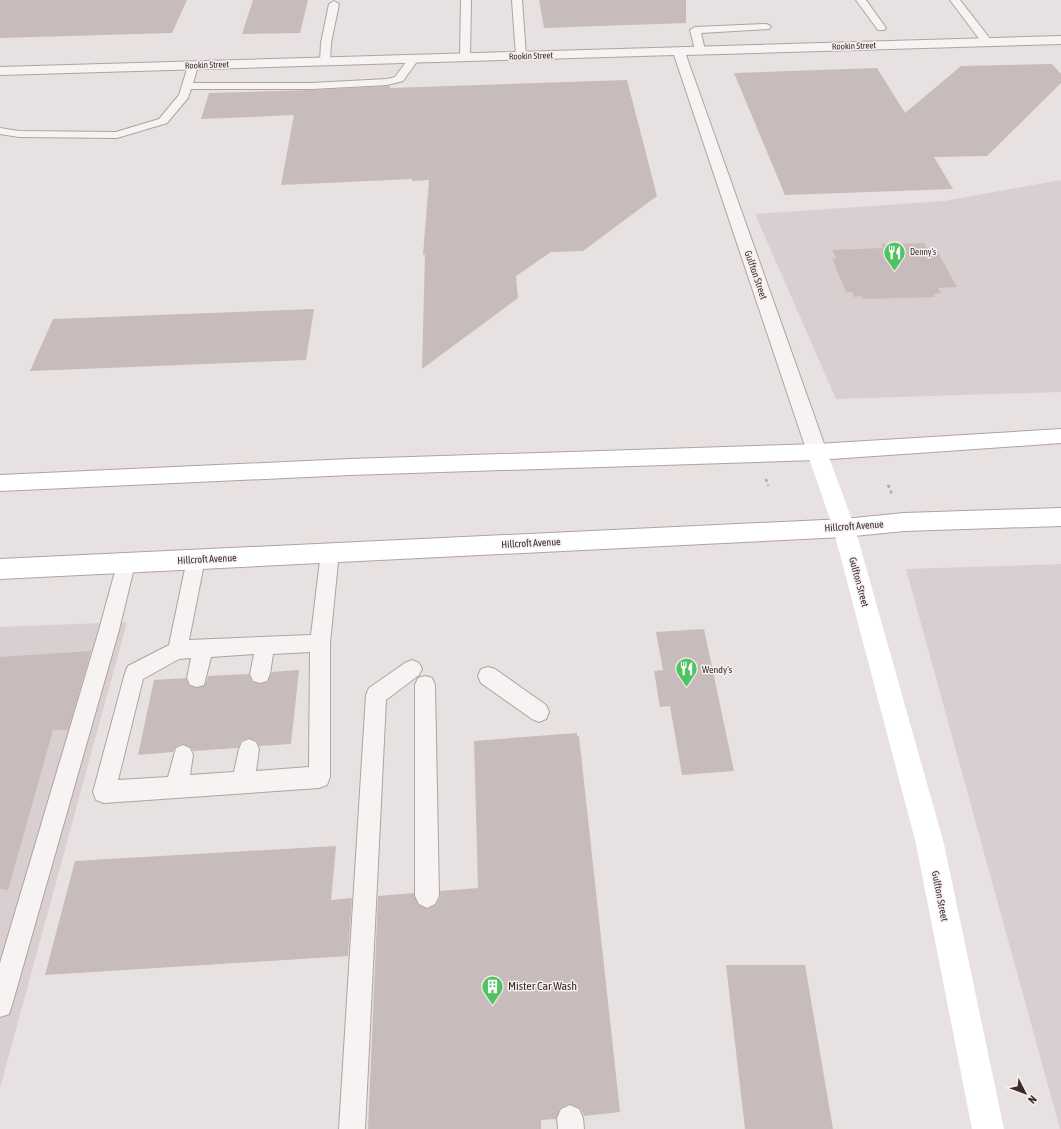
<svg xmlns="http://www.w3.org/2000/svg" width="1061" height="1129" font-family="'Asap Condensed',sans-serif">
  <style>
    .built { fill: #dacfd0 }
    .building { fill: #c7bbbc }
    .lines { fill: none; stroke-linecap: round; stroke-linejoin: round }
    .lane-casing { stroke: #aea3a3; stroke-width: 2 }
    .street-casing { stroke: #aea3a3; stroke-width: 2 }
    .primary-casing { stroke: #b3a1a3; stroke-width: 2 }
    .path { stroke: #b1a7a7; stroke-width: 2.5; stroke-dasharray: 3 3; stroke-linecap: butt }
    .lane { fill: #f7f3f3; fill-rule: evenodd }
    .street { fill: #f7f3f3; fill-rule: evenodd }
    .secondary { fill: #fff; fill-rule: evenodd }
    .primary { fill: #fff; fill-rule: evenodd }
    .labels { text-anchor: middle; dominant-baseline: central; stroke-width: 3; stroke-linejoin: round; paint-order: stroke }
    .far-street-label { font-size: 9px; fill: #3e2a2c; stroke: #f6f0f1 }
    .far-poi-label { font-size: 9px; fill: #3e2a2c; stroke: #f6f0f1; text-anchor: start }
    .street-label { font-size: 10px; fill: #3e2a2c; stroke: #f6f0f1 }
    .poi-label { font-size: 10px; fill: #3e2a2c; stroke: #f6f0f1; text-anchor: start }
    .near-poi-label { font-size: 12px; fill: #3e2a2c; stroke: #f6f0f1; text-anchor: start }
  </style>
  <rect width="100%" height="100%" fill="#e8e1e1"/>
  <path class="built" d="M1061,180V392L836,399L755,214L944,201Z
    M1061,564V1129H1060L906,569Z
    M127,622L0,1088V627Z"/>
  <path class="building" d="M0,0H187L172,33L0,38Z
    M253,0H308L300,33L242,34Z
    M539,0H686V23L544,28Z
    M1052,64L1061,74V83L987,156L934,157L953,189L785,195L734,73L877,68L905,113L961,66Z
    M627,80L657,196L583,251L551,252L516,276L518,298L422,369L425,255H423L429,180L412,181V179L281,185L294,115L201,119L209,93L312,90L390,86V88Z
    M924,243L928,249H936L957,287L938,288L941,293L933,294L935,297L863,299L861,296L854,297L852,292H846L832,258H836L832,250L883,248L881,244Z
    M314,309L306,360L30,371L53,319Z
    M704,629L734,771L682,775L670,706L660,707L654,671L663,670L656,632Z
    M91,651L68,730H53L8,890L0,889V657Z
    M299,670L291,744L259,746L257,741L248,738L241,741L238,748L193,751L191,747L182,744L175,747L173,752L138,755L154,680L186,678L189,686L197,688L205,685L208,676L249,674L252,682L260,684L268,682L272,672Z
    M577,733V736H579L620,1112L584,1116L580,1108L569,1104L560,1108L556,1119L541,1120V1129H368L378,896L414,893L418,905L428,909L436,905L440,897V891L478,888L474,741Z
    M336,846L331,900L352,898L348,956L45,975L75,861Z
    M726,965H805L833,1129H745Z"/>
  <g class="lines">
    <defs>
      <path id="lane" d="M461,0H471L470,58L465,61L460,58Z
        M512,0H522L526,56L521,59L516,56Z
        M856,0H866L886,28L884,30H878Z
        M950,0H960L991,40L992,42L991,44H983Z
        M334,1L339,4L331,43L330,62L325,65L320,62L321,43L329,4Z
        M766,24L769,25L771,27L769,29L701,33L705,50L700,53L695,50L690,30L695,27Z
        M413,57L418,60L403,81L387,85L312,89H191L188,98L167,123L117,138L19,137L0,134V128L19,131L116,132L159,119L179,95L188,66L193,63L198,66L193,83H312L387,79L395,77L409,58Z
        M330,544L336,547L339,552L330,643V777L327,785L319,788L104,803L96,800L93,792L125,673L128,666L169,645L187,559L190,554L196,551L202,554L205,559L189,640L311,635L321,552L324,547ZM310,652L309,767L256,771L259,749L256,742L249,739L242,742L239,749L234,772L190,775L193,755L190,748L183,745L176,748L168,777L118,780L143,679L179,659L191,658L187,678L190,685L197,687L204,685L211,657L254,654L250,674L253,681L260,683L267,681L270,674L273,654Z
        M126,556L132,559L135,564L119,630L12,1005L9,1014L0,1017V963L99,630L117,564L120,559Z
        M412,660L419,663L422,669L419,675L386,700L365,1129H339L366,695L369,688L405,663Z
        M488,667L495,669L546,705L549,712L546,719L539,722L532,719L481,683L478,676L481,669Z
        M425,676L432,678L435,685L439,896L435,904L427,908L419,904L415,896V685L418,678Z
        M570,1105L579,1109L583,1118L584,1129H558L557,1118L561,1109Z"/>
      <path id="street" d="M1061,36V44L686,55L827,452L824,457L817,460L810,457L807,452L674,55L0,75V67Z"/>
      <path id="primary" d="M1061,429V443L817,460L350,475L0,491V475L350,459L817,444Z
        M1061,508V526L904,531L844,537L0,579V559L844,519L904,513Z"/>
    </defs>
    <use href="#lane" class="lane-casing"/>
    <use href="#street" class="street-casing"/>
    <use href="#primary" class="primary-casing"/>
    <path class="path" d="M766,479L768,486
      M888,485L892,494"/>
    <use href="#lane" class="lane"/>
    <use href="#street" class="street"/>
    <path class="secondary" d="M817,444L824,447L827,452L855,528L944,844L1004,1129H972L916,844L833,528L807,452L810,447Z"/>
    <use href="#primary" class="primary"/>
  </g>
  <defs>
    <symbol id="restaurant-pin" viewBox="-11 -11 22 30"><path d="M0 17L-7.5 6A9.5 9.5 0 1 1 7.5 6Z" fill="#51c260" stroke="#f6f0f1"/><path d="M-5-6h1v4h1v-4h1v4h1v-4h1v5L-1.5 .5V6h-2V.5L-5-1ZM5-6V6H3V1.5H1.5Q1.5-4 5-6Z" fill="#fff"/></symbol>
    <symbol id="building-pin" viewBox="-11 -11 22 30"><path d="M0 17L-7.5 6A9.5 9.5 0 1 1 7.5 6Z" fill="#51c260" stroke="#f6f0f1"/><path d="M-4-6H4V6H1V3H-1V6H-4ZM-2.5-4.3h1.7v1.8h-1.7ZM.8-4.3h1.7v1.8H.8ZM-2.5-1h1.7V.8h-1.7ZM.8-1h1.7V.8H.8Z" fill="#fff"/></symbol>
  </defs>
  <g fill-rule="evenodd">
    <use href="#restaurant-pin" x="882" y="240" width="25" height="34"/>
    <use href="#restaurant-pin" x="674" y="656" width="25" height="34"/>
    <use href="#building-pin" x="480" y="974" width="25" height="34"/>
  </g>
  <g class="labels">
    <g class="far-street-label">
      <text transform="translate(854 46) rotate(-2)">Rookin Street</text>
      <text transform="translate(531 56) rotate(-2)">Rookin Street</text>
      <text transform="translate(207 65) rotate(-2)">Rookin Street</text>
    </g>
    <g class="far-poi-label">
      <text x="910" y="252">Denny's</text>
    </g>
    <g class="street-label">
      <text transform="translate(756 275) rotate(71)">Gulfton Street</text>
      <text transform="translate(854 526) rotate(-4)">Hillcroft Avenue</text>
      <text transform="translate(531 543) rotate(-3)">Hillcroft Avenue</text>
      <text transform="translate(207 559) rotate(-3)">Hillcroft Avenue</text>
      <text transform="translate(859 582) rotate(75)">Gulfton Street</text>
      <text transform="translate(940 896) rotate(79)">Gulfton Street</text>
    </g>
    <g class="poi-label">
      <text x="702" y="669">Wendy's</text>
    </g>
    <g class="near-poi-label">
      <text x="508" y="986">Mister Car Wash</text>
    </g>
  </g>
  <g transform="translate(1025 1093) rotate(132)" stroke="#f6f0f1" stroke-width="3" paint-order="stroke">
  <path d="M0-3L7 15L0 10L-7 15Z" fill="#3e2a2c"/>
  <text y="-6" font-size="11" font-weight="bold" text-anchor="middle" fill="#3e2a2c">N</text>
  </g>
</svg>
